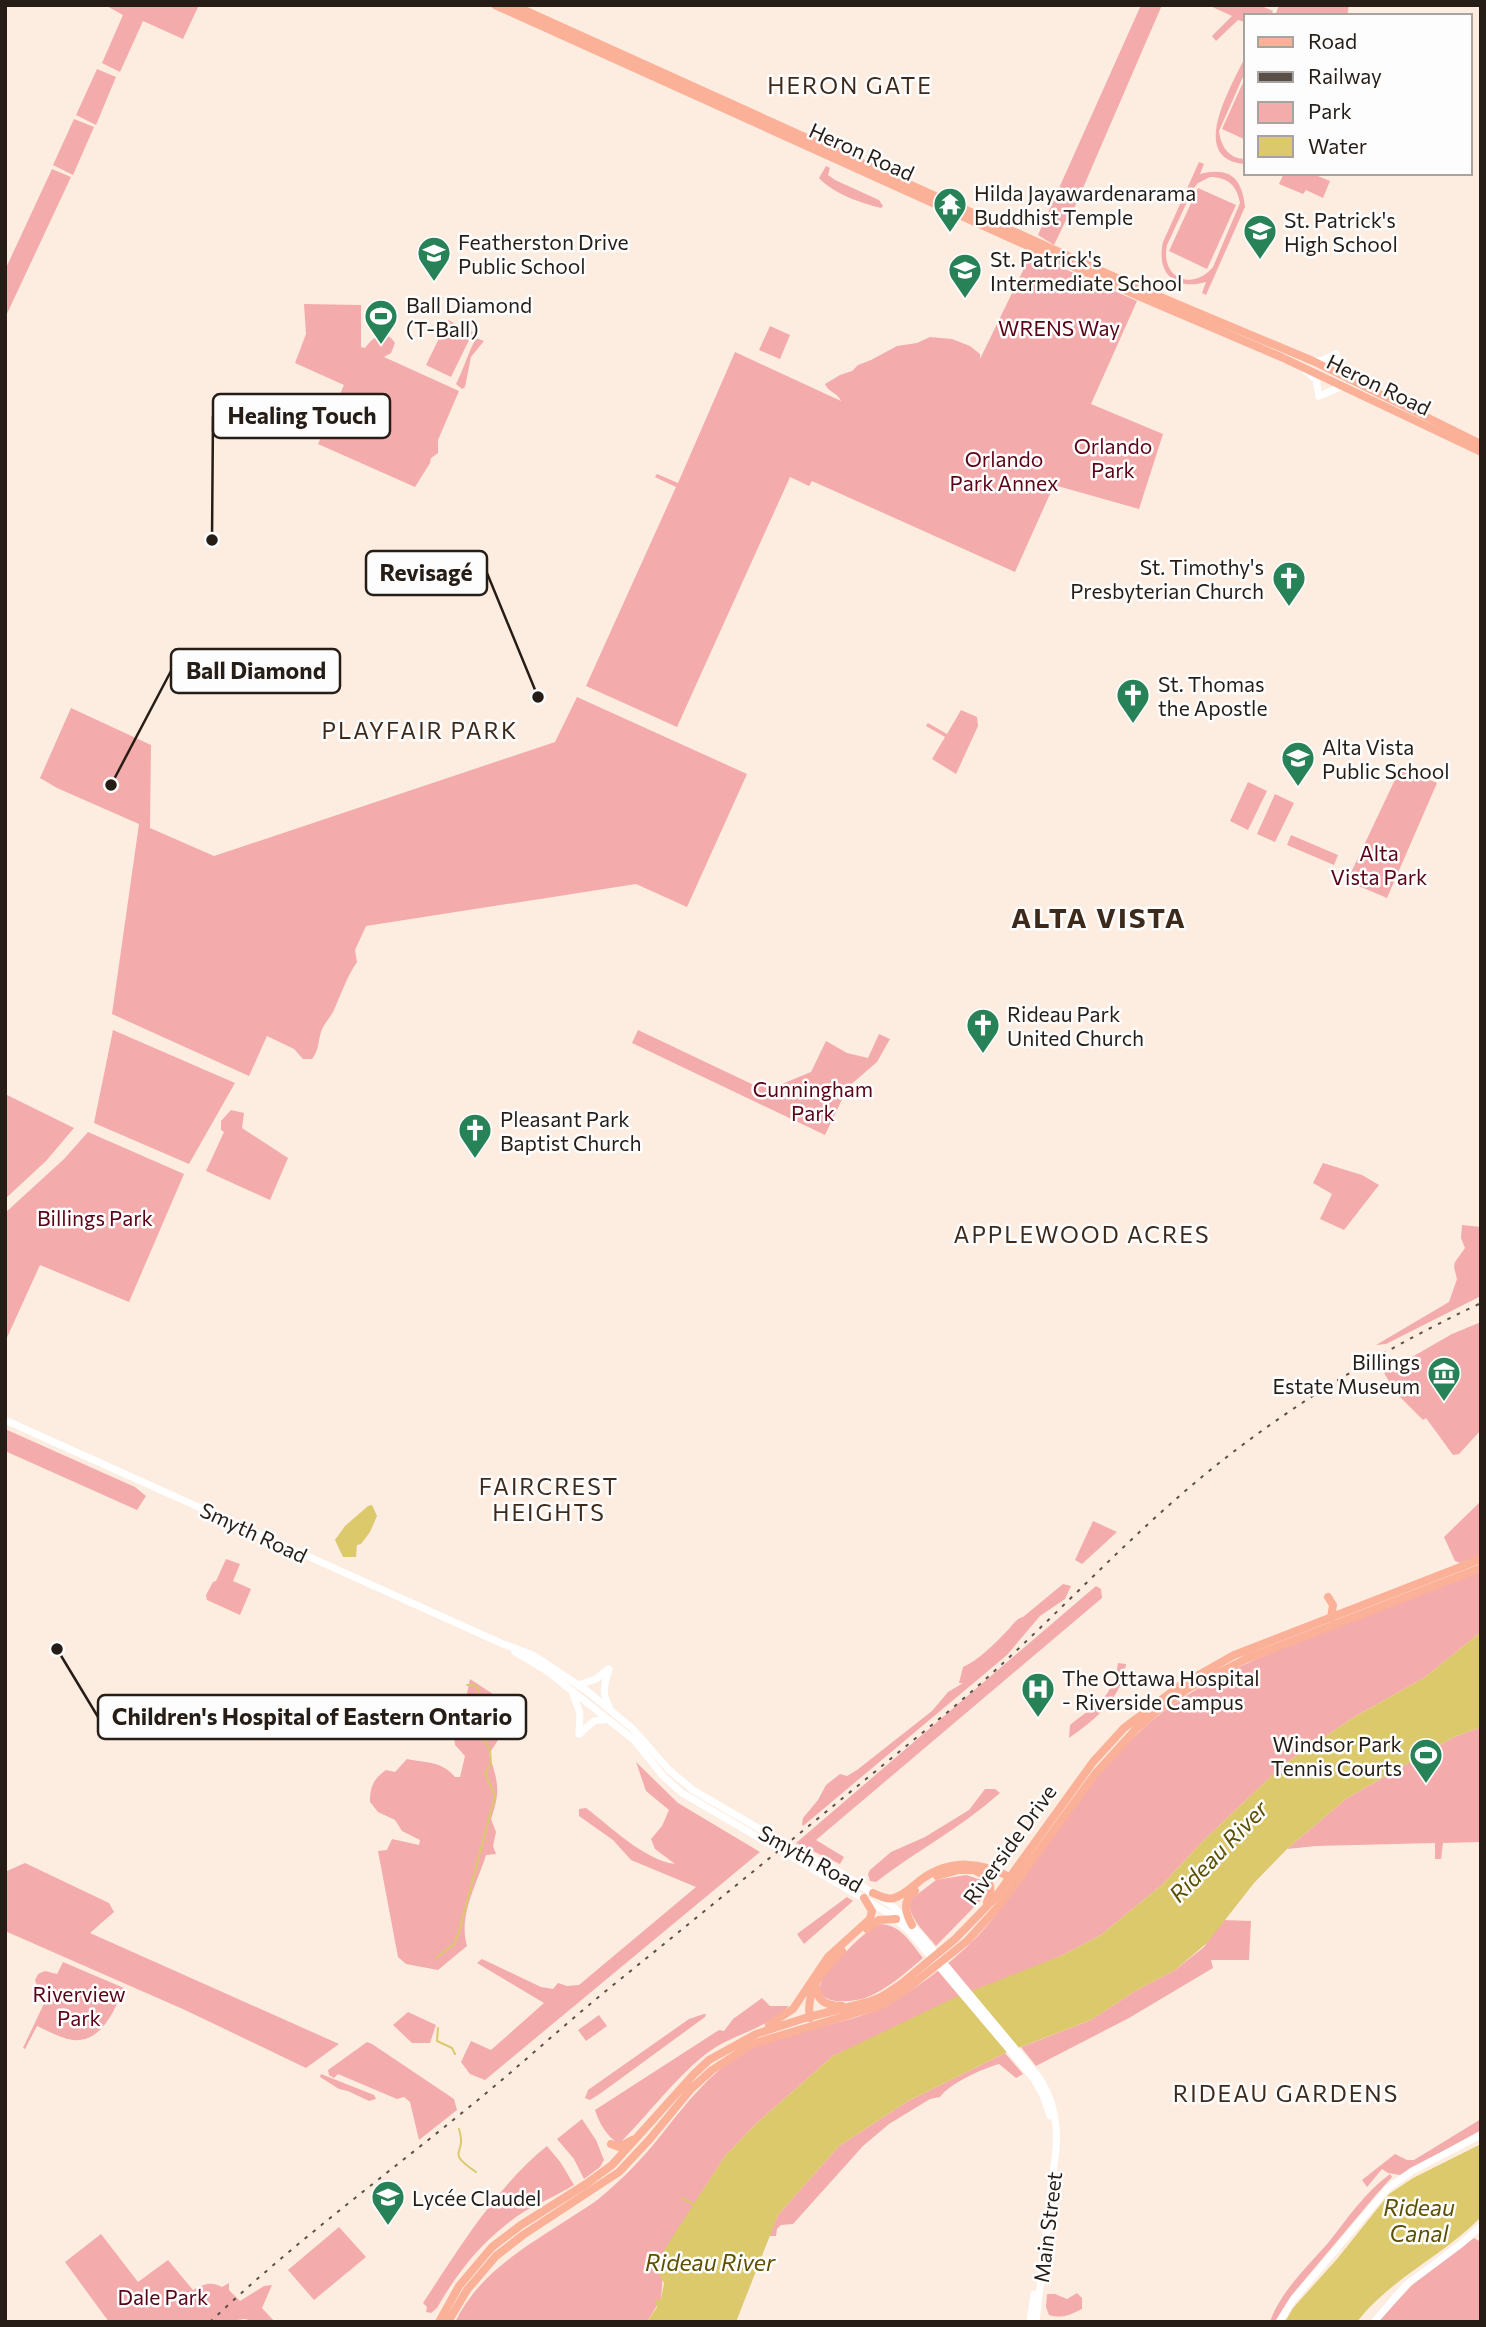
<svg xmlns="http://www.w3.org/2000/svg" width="1486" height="2327" font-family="Commissioner,sans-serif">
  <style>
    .green { fill: #f4abac; fill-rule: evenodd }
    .water { fill: #dbc96c }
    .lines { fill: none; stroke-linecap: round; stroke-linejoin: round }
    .stream { stroke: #dbc96c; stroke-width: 2 }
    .secondary { stroke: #fff; stroke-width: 7 }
    .primary { stroke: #fbb098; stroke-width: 8 }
    .rail { stroke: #5b5048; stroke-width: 2; stroke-dasharray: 3.5 7; stroke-linecap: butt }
    .labels { text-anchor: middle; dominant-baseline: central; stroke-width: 5; stroke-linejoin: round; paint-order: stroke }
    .street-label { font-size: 21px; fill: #261d16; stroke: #fdfdfd }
    .poi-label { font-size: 21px; fill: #261d16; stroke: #fdfdfd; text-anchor: start }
    .park-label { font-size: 21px; fill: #5a0316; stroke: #fdfdfd }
    .neighbourhood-label { font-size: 23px; letter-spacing: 2px; fill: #3d2a1b; stroke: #fdfdfd }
    .water-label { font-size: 23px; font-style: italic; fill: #5c4f02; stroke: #fdfdfd }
    .district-label { font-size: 28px; font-weight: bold; letter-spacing: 2px; fill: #3d2a1b; stroke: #fdfdfd }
    .leader { fill: none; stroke: #261d16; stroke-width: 2.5 }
    .callout-dot { fill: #261d16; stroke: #fdfdfd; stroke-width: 2.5 }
    .callout { fill: #fdfdfd; stroke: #261d16; stroke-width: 2.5 }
    .callout-label { font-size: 23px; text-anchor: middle; font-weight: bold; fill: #261d16 }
  </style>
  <rect width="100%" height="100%" fill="#fdede1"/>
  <path class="green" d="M105,5H199L183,39L143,21L120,72L102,63L123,15Z
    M1141,5H1162L1073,211L1068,216L1054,245L1038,235Z
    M1208,5H1259L1273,11L1271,16H1246V22L1238,20L1216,41L1212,36L1232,16Z
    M1279,5H1349L1347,16H1275Z
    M1246,55V70L1219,131C1221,147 1229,159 1246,159V164C1185,160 1233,84 1246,55Z
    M97,69L116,77L96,125L76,115Z
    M1246,76V140L1222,129Z
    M74,119L94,127L73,175L53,165Z
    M1199,162L1204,164L1200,174C1229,167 1242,177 1245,207L1206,295L1202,293L1206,282C1175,291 1156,273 1163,242ZM1210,177C1228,177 1237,186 1240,203L1213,267C1192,292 1160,278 1167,245L1193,189L1198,183Z
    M826,166L830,168L828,175L835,180L879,200L883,206L881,208C861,203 834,194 819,178Z
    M52,169L71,177L5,318V270Z
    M1284,173L1313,174L1330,181L1323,198L1306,190L1303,194L1279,184Z
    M1198,188L1236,205L1207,269L1169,251Z
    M1031,254L1137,301L1091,404L1163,434L1139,509L1054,485L1015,572L812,481L809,486L790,477L677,727L586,686L676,487L655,477L657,474L678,483L735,352L841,401C838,393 828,392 825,384L840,375L852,371L858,365L871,360L897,346L917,343L930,337L952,339L970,346L980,354V359Z
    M304,304L361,305V347L365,348C373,337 385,327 395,343L391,353L384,357L459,391L438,440V453L431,458L430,463L415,487L318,444L344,385L295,363L306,334Z
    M448,320L473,332L451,377L426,365Z
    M770,326L790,335L780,359L759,350Z
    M476,338L484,341L471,357L465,387L462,389L456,384C464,368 468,353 476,338Z
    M577,697L747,774L687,907L636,884L366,926L355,950L357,962C346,978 341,995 333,1012C329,1019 323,1025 321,1032C318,1042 319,1050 312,1059H303L294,1049L267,1036L249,1076L112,1014L139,824L57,788L40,778L71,708L151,745L150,828L214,856L555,742Z
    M961,710L977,717L978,726L956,774L932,759L945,737L926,726L928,723L947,734Z
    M1401,767L1437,783L1387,898L1347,881Z
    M1248,782L1267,791L1248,830L1230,821Z
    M1275,794L1294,803L1275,842L1257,834Z
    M1291,835L1338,855L1334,865L1287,845Z
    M113,1030L235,1083L189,1164L94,1123Z
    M638,1030L756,1086H777L811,1072L826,1041L847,1053L868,1058L879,1034L890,1039L877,1062L848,1087L825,1135L632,1043Z
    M5,1094L74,1128L46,1161L5,1199Z
    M231,1110L244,1113L242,1128L288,1158L270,1200L206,1171L224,1132L221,1130V1121Z
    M88,1132L184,1174L129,1302L40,1265L5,1342V1213L64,1159Z
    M1323,1163L1362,1175L1379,1185L1344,1230L1320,1219L1332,1194L1313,1183Z
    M1462,1225L1481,1227V1296L1386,1344L1376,1345L1449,1302L1457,1279L1454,1267L1455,1262L1465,1248L1461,1238Z
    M1481,1322V1430L1459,1454L1453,1455L1426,1418L1423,1420L1397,1394L1384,1373L1452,1334Z
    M5,1429L135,1487L146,1496L137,1510L5,1451Z
    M1481,1501V1556L1460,1563L1455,1561L1444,1537Z
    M1093,1521L1117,1532L1082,1564L1075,1560Z
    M226,1559L240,1564L233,1581L251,1589L240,1615L207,1600L206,1595L213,1582L216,1581Z
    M1481,1571V1632L1424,1678L1356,1716L1283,1765L1202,1842L1162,1885L1101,1935L1063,1955L833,2056L757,2123L725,2156L665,2250L661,2299L647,2322H455C479,2273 525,2247 570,2218C580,2211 592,2205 602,2196C620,2181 638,2163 653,2145C682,2110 708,2071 750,2049C799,2024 859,2027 904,1995C929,1979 966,1951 985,1928C1037,1867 1075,1793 1134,1737C1189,1683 1258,1658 1328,1630C1379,1610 1430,1591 1481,1571Z
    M1063,1584L1071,1586L1065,1599L1040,1616L1007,1655L803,1826L802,1824L803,1818L818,1800L826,1785L840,1774L847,1776L857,1770L932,1711L948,1692L963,1683H959L963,1667C979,1660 994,1644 1007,1631C1013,1625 1015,1619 1023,1617Z
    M1096,1586L1101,1589L1102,1598L816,1840L844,1857L840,1864L796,1843Z
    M1118,1663L1126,1664C1123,1697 1095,1720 1069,1738L1070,1725C1096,1704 1113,1699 1118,1663Z
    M470,1679L493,1694L499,1704L494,1716L502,1723L500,1737L489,1754C498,1782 501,1790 491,1819L496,1832L493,1846L496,1854L486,1855C477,1884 458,1916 467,1946L438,1970L406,1964L398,1957L378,1851L387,1850L392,1839L419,1845L420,1840L402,1831L395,1820L378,1812L370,1802C370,1787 373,1779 386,1770L395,1772L407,1759C426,1763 442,1761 455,1777H460L465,1756L455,1745L453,1728L460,1719L451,1699L466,1698Z
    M1481,1727V1842L1443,1843L1441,1859H1435V1843L1316,1846L1287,1849L1347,1798L1454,1737Z
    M636,1762L678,1803L760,1852L485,2080L470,2074L461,2062L471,2041L491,2050L544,2003L477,1963L482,1959L541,1987L553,1989L558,1983L567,1986L579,1985L696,1887L631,1860L613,1840L579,1816V1809L586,1808C610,1826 644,1860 675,1864L655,1849L651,1839L662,1826L669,1810L646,1791Z
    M985,1789H995L1000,1793C962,1827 916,1851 876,1882L870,1881L868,1874L870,1870L891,1852L925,1837L969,1810Z
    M25,1863L109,1903L114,1912L90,1933L339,2044L306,2068L185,2010L5,1931V1868L7,1871Z
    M966,1875L981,1880L985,1893L982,1899L936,1946C926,1933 907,1918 910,1900L936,1880Z
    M847,1897L853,1901L804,1944L797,1934Z
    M1223,1920L1251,1921L1249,1960H1211L1213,1968L1129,2018L1036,2066L1021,2047L1091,2020L1135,1991L1175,1970L1204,1947Z
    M881,1924C901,1925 911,1943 923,1958C905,1973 887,1990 865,1998C850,2003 811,2006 822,1980C826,1970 836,1962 843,1955C854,1943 867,1930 881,1924Z
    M63,1962L124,1988C115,2009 102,2043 73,2040C60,2038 48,2031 37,2026L25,2049L23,2048L48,1995L37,1986L35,1980L38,1974L45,1971L57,1974Z
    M762,1998L770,2006H789C768,2028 734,2034 710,2051C679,2073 647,2116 619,2144C607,2137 599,2123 595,2110L719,2030L724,2031L733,2019Z
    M408,2012L436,2025L430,2043H412L393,2025Z
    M704,2014H706L705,2017L601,2093L590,2100L585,2098L588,2090L689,2019Z
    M599,2015L607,2026L586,2041L578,2030Z
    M367,2042L372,2044L454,2099L457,2110L419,2140L410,2102L404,2097L397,2099L338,2074L334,2078L329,2075L328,2070Z
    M1005,2053L1023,2074L1016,2078L999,2064C982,2069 950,2083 940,2097L930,2099L889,2124L863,2146L793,2224L781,2225L777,2229L776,2236H769L778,2215L839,2146L908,2101Z
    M321,2074L374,2095L376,2099L369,2101L348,2091L339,2089L320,2077Z
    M582,2119L596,2140L604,2160L600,2167L584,2179L574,2159L557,2139Z
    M1481,2119V2130L1400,2175L1388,2173L1382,2169L1367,2187L1362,2180L1395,2154L1407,2160H1414Z
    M547,2146L561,2163L574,2185C558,2195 541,2202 525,2211C486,2236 460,2268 437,2308L431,2313L426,2312L427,2307L423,2303C458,2250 497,2186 547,2146Z
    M1390,2174L1392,2177L1375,2196L1291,2296L1275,2322H1270C1280,2292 1308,2266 1328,2243C1347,2219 1365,2192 1390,2174Z
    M339,2227L366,2257L314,2300L288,2270Z
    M101,2234L138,2282L168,2260L193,2290C204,2284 210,2281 222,2287L229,2283V2290L240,2301L264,2286L272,2285L262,2308L275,2322H256L245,2319L220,2322H109L65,2262Z
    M1474,2238L1481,2242V2322H1378L1413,2284Z
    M1077,2293L1082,2298V2309C1070,2315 1062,2319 1049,2315L1046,2307L1047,2294H1055L1067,2299Z"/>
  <path class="water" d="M372,1505L377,1516L370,1532L361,1544L357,1545L356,1557H343L335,1540L345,1526L368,1506Z
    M1481,1632V1727L1454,1737L1347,1798L1287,1849L1254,1883L1207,1943L1175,1970L1135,1991L1091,2020L1005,2053L908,2101L839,2146L778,2215L736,2322H647L657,2307L655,2301L661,2299L664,2283L658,2272L665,2261L664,2250L725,2156L757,2123L833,2056L956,1997L1063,1955L1101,1935L1162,1885L1202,1842L1283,1765L1356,1716L1424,1678Z
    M1481,2144V2217C1443,2256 1391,2278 1357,2322H1285L1293,2308L1337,2259L1389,2194L1413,2178Z"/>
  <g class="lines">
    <path class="stream" d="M436,1958L454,1944L459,1932L495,1796L485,1773L491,1764L490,1749L484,1741L486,1735L487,1705L479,1698V1691L475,1685H467
      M438,2028L437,2041L452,2048L455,2054
      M459,2129C468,2157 443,2149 476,2172
      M682,2198L693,2204"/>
    <path class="secondary" d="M1313,361L1323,360L1336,354L1341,375
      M1306,371L1316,380L1319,396L1343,386
      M5,1420L503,1644L533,1655L587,1691L633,1729L669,1770L693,1790L799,1852L843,1874L891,1905L912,1925L1038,2076C1053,2098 1058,2123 1056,2149L1036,2322
      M515,1652L547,1671L634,1740L663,1776L682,1793L890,1914L909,1931L1034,2079L1043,2095L1050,2116
      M578,1685L596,1679L608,1669
      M573,1695L580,1713L579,1734
      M609,1706C601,1693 605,1682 609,1669
      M579,1734L594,1721L608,1719
      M1030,2322L1034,2294
      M1279,2322L1293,2300L1388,2188L1412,2171L1481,2135
      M1374,2322L1406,2285L1461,2244L1481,2226"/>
    <path class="primary" d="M495,5L1136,295L1281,357L1481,452
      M513,5L1139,288L1313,361L1481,444
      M1328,1597L1333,1605L1331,1618
      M976,1871C990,1877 994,1888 987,1902
      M937,1876L959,1870H980
      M873,1893C880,1896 886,1900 894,1898C905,1895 914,1885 922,1879C950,1859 982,1861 1011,1878
      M912,1925C905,1912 902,1901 915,1891
      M867,1929L879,1920L896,1919
      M816,1985C816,2001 827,2006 842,2006
      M810,2018C805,1991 823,1969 842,1951
      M769,2025L793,2009L828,1957L870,1919L872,1911L864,1898
      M611,2144L619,2147L632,2140
      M439,2322L459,2286L492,2247L521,2225L586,2184L612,2165L694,2074L709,2060L756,2034L805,2018L868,2002L881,1997L901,1984L955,1939L994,1899L1093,1762L1124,1728L1181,1685L1234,1655L1481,1559
      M448,2322L467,2290L496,2256L523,2235L619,2172L649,2140L691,2089L712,2070L752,2044L882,2005L907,1989L967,1941L998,1907L1095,1774L1136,1729L1158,1710L1189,1688L1246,1659L1481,1568"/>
    <path class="rail" d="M210,2322C290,2246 378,2181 463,2112C512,2073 558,2030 607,1990C720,1899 832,1807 944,1715C1035,1640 1112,1551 1203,1476C1288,1406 1382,1350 1481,1303"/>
  </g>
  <defs>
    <symbol id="temple-pin" viewBox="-11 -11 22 30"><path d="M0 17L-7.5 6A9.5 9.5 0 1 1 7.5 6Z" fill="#288257" stroke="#fdfdfd"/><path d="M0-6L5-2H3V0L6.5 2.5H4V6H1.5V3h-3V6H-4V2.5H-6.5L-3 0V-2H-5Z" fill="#fff"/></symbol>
    <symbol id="school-pin" viewBox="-11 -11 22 30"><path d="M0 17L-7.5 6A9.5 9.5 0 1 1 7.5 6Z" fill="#288257" stroke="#fdfdfd"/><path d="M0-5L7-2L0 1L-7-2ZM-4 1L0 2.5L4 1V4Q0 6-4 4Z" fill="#fff"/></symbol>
    <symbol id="stadium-pin" viewBox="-11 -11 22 30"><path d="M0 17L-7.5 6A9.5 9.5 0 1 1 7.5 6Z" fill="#288257" stroke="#fdfdfd"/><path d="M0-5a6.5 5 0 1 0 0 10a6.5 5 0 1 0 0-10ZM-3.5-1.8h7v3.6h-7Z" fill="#fff"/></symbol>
    <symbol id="church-pin" viewBox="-11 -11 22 30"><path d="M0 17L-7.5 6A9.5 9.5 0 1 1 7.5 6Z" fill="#288257" stroke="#fdfdfd"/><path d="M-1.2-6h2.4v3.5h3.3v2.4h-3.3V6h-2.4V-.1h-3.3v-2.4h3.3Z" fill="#fff"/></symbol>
    <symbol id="museum-pin" viewBox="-11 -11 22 30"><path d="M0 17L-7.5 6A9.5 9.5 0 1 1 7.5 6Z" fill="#288257" stroke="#fdfdfd"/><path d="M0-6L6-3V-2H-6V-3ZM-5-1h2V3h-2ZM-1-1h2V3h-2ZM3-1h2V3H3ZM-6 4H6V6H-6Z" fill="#fff"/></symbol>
    <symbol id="hospital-pin" viewBox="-11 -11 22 30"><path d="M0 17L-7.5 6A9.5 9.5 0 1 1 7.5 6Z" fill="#288257" stroke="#fdfdfd"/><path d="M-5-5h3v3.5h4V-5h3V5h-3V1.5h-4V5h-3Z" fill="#fff"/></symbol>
  </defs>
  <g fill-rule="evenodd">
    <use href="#temple-pin" x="931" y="185" width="38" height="52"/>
    <use href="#school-pin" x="1241" y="212" width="38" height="52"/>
    <use href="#school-pin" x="415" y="234" width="38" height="52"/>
    <use href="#school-pin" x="946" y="251" width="38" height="52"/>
    <use href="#stadium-pin" x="362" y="297" width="38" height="52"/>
    <use href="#church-pin" x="1270" y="559" width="38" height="52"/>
    <use href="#church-pin" x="1114" y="676" width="38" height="52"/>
    <use href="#school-pin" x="1279" y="739" width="38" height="52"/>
    <use href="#church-pin" x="964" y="1006" width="38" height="52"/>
    <use href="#church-pin" x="456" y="1111" width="38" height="52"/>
    <use href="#museum-pin" x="1425" y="1354" width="38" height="52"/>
    <use href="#hospital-pin" x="1019" y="1670" width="38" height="52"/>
    <use href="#stadium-pin" x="1407" y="1736" width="38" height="52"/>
    <use href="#school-pin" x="369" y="2178" width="38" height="52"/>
  </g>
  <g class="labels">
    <g class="street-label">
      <text transform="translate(862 151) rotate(24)">Heron Road</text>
      <text transform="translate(1379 384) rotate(26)">Heron Road</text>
      <text transform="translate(254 1532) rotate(25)">Smyth Road</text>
      <text transform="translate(1009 1844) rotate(-54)">Riverside Drive</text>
      <text transform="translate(811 1858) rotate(29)">Smyth Road</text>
      <text transform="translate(1047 2227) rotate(-83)">Main Street</text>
    </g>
    <g class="poi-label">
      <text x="974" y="192">Hilda Jayawardenarama<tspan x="974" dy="24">Buddhist Temple</tspan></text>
      <text x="1284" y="219">St. Patrick's<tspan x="1284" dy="24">High School</tspan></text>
      <text x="458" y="241">Featherston Drive<tspan x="458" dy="24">Public School</tspan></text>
      <text x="990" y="258">St. Patrick's<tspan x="990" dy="24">Intermediate School</tspan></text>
      <text x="406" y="304">Ball Diamond<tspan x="406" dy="24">(T-Ball)</tspan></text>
      <text x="1264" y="566" text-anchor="end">St. Timothy's<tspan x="1264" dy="24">Presbyterian Church</tspan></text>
      <text x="1158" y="683">St. Thomas<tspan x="1158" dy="24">the Apostle</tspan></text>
      <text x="1322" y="746">Alta Vista<tspan x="1322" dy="24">Public School</tspan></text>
      <text x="1007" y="1013">Rideau Park<tspan x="1007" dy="24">United Church</tspan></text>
      <text x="500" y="1118">Pleasant Park<tspan x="500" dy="24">Baptist Church</tspan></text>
      <text x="1420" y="1361" text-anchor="end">Billings<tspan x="1420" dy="24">Estate Museum</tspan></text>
      <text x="1062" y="1677">The Ottawa Hospital<tspan x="1062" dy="24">- Riverside Campus</tspan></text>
      <text x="1402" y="1743" text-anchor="end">Windsor Park<tspan x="1402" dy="24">Tennis Courts</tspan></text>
      <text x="412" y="2197">Lycée Claudel</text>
    </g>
    <g class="park-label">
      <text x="1059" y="327">WRENS Way</text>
      <text x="1113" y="445">Orlando<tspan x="1113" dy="24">Park</tspan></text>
      <text x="1004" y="458">Orlando<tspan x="1004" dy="24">Park Annex</tspan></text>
      <text x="1379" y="852">Alta<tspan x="1379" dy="24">Vista Park</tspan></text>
      <text x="813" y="1088">Cunningham<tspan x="813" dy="24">Park</tspan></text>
      <text x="95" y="1217">Billings Park</text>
      <text x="79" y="1993">Riverview<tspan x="79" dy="24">Park</tspan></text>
      <text x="163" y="2296">Dale Park</text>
    </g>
    <g class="neighbourhood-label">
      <text x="850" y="85">HERON GATE</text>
      <text x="420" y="730">PLAYFAIR PARK</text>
      <text x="1082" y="1234">APPLEWOOD ACRES</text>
      <text x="549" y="1486">FAIRCREST<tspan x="549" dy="26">HEIGHTS</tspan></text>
      <text x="1286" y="2093">RIDEAU GARDENS</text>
    </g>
    <g class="water-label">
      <text transform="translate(1218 1851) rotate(-46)">Rideau River</text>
      <text x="1419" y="2207">Rideau<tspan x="1419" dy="26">Canal</tspan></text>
      <text x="710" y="2262">Rideau River</text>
    </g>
    <g class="district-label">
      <text x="1099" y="917">ALTA VISTA</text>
    </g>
  </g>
  <path class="leader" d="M212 540L213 416M538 697L487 573M111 785L171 671M57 1649L98 1717"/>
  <g class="callout-dot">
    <circle cx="212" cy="540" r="7"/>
    <circle cx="538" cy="697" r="7"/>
    <circle cx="111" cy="785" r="7"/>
    <circle cx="57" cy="1649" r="7"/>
  </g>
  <g class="callout">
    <rect x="213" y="394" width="177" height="44" rx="7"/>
    <rect x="366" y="551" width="121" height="44" rx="7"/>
    <rect x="171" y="649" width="169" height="44" rx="7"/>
    <rect x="98" y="1695" width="428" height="44" rx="7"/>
  </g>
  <g class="callout-label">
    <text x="302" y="424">Healing Touch</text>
    <text x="426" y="581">Revisagé</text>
    <text x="256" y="679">Ball Diamond</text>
    <text x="312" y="1725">Children's Hospital of Eastern Ontario</text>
  </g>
  <rect width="1486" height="2327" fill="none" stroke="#261d16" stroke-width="14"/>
  <rect x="1244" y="14" width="228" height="161" fill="#fdfdfd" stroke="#a7a3a1" stroke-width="2"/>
  <rect x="1258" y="37" width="35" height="10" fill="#fbb098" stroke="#a7a3a1" stroke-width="2"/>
  <text x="1308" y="49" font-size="21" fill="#261d16">Road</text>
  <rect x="1258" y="72" width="35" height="10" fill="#5b5048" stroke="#a7a3a1" stroke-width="2"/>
  <text x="1308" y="84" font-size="21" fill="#261d16">Railway</text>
  <rect x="1258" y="102" width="35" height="21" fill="#f4abac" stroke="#a7a3a1" stroke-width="2"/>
  <text x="1308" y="119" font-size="21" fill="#261d16">Park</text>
  <rect x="1258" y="136" width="35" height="21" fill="#dbc96c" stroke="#a7a3a1" stroke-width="2"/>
  <text x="1308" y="154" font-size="21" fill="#261d16">Water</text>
</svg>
